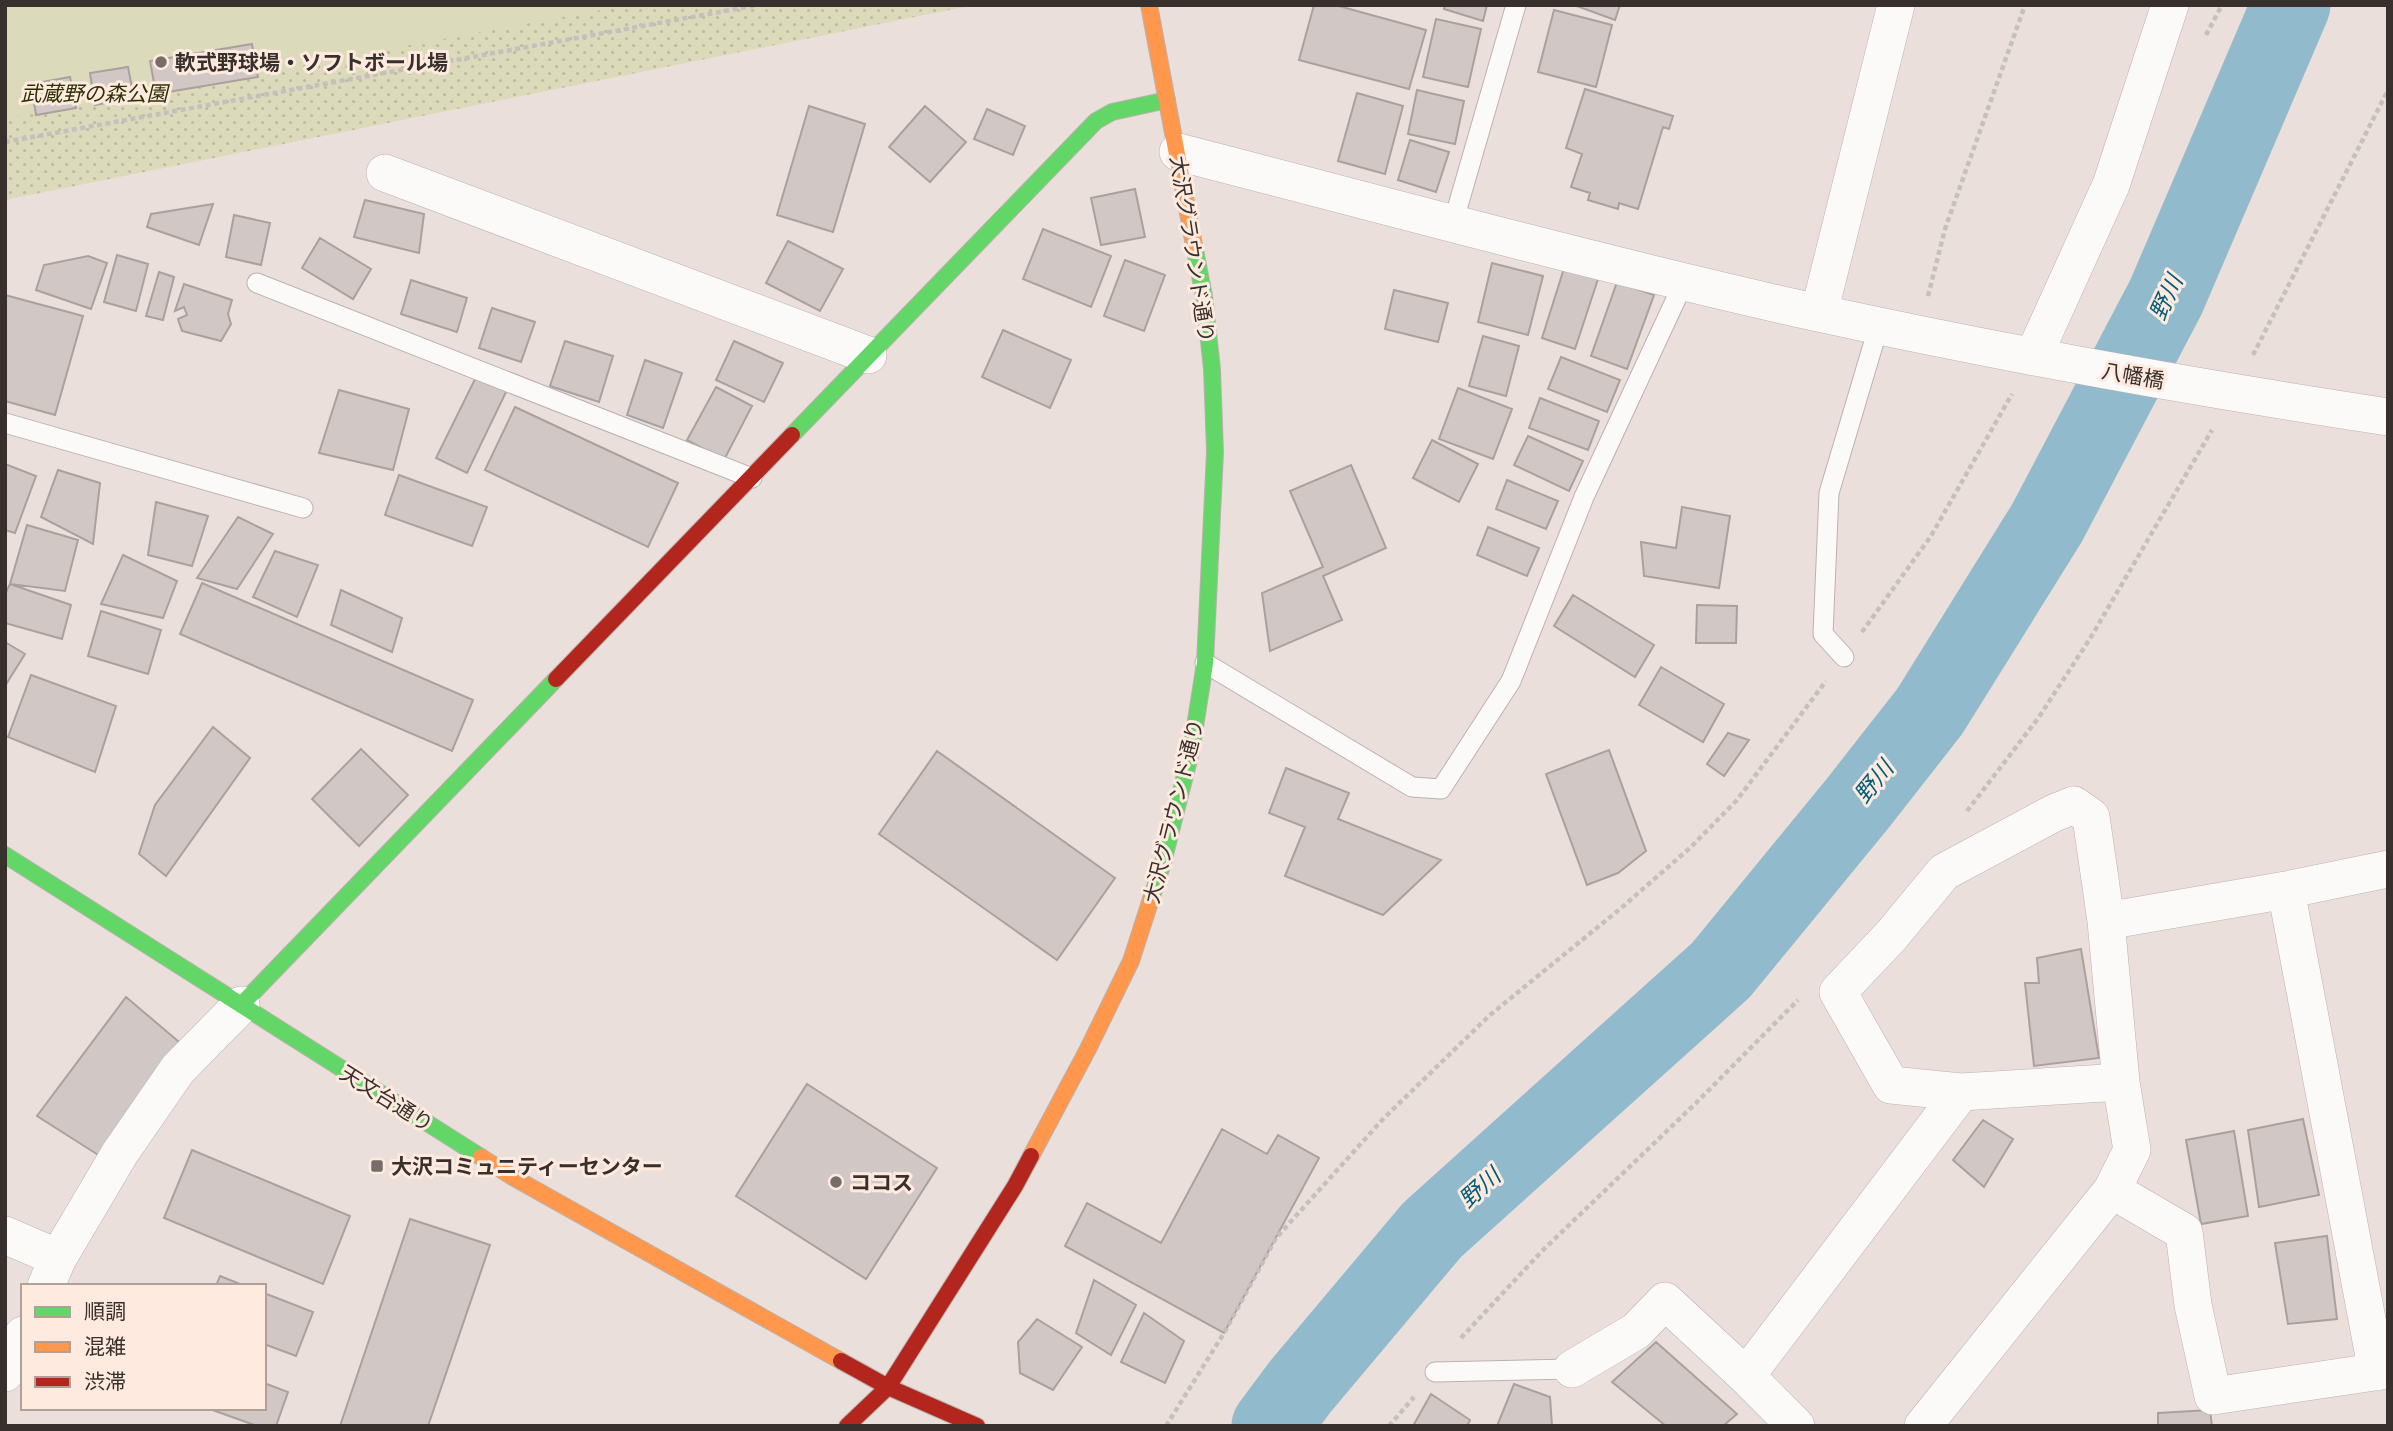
<svg xmlns="http://www.w3.org/2000/svg" width="2393" height="1431" font-family="'Noto Serif','Noto Sans JP',serif">
  <style>
    .park { fill: url(#park-dots) }
    .pitch { fill: #dbdbbb }
    .lines { fill: none; stroke-linecap: round; stroke-linejoin: round }
    .river { stroke: #91bbcd; stroke-width: 79 }
    .building { fill: #d1c8c6; stroke: #aaa19f; stroke-width: 2 }
    .lane-casing { stroke: #bbb2af; stroke-width: 21 }
    .street-casing { stroke: #bbb2af; stroke-width: 38 }
    .fast-casing { stroke: #bbb2af; stroke-width: 18 }
    .slow-casing { stroke: #bbb2af; stroke-width: 18 }
    .jam-casing { stroke: #bbb2af; stroke-width: 18 }
    .path { stroke: #c5c0be; stroke-width: 4.5; stroke-dasharray: 5 3.5; stroke-linecap: butt }
    .lane { stroke: #fcfaf9; stroke-width: 19 }
    .street { stroke: #fcfaf9; stroke-width: 37 }
    .fast { stroke: #63d668; stroke-width: 16 }
    .slow { stroke: #ff974d; stroke-width: 16 }
    .jam { stroke: #b3261e; stroke-width: 16 }
    .poi-dot { fill: #766d69; stroke: #ffeae0; stroke-width: 2.5 }
    .labels { text-anchor: middle; dominant-baseline: central; stroke-width: 6; stroke-linejoin: round; paint-order: stroke }
    .poi-label { font-size: 21px; font-weight: bold; fill: #38302c; stroke: #ffeae0; text-anchor: start }
    .park-label { font-size: 21px; font-style: italic; fill: #2c3104; stroke: #ffeae0 }
    .street-label { font-size: 21px; fill: #38302c; stroke: #ffeae0 }
    .water-label { font-size: 23px; font-style: italic; fill: #005d79; stroke: #ffeae0 }
  </style>
  <defs>
    <pattern id="park-dots" width="8" height="8" patternUnits="userSpaceOnUse" patternTransform="scale(1.75)"><rect width="8" height="8" fill="#dbdbbb"/><path d="M2 2h.1M6 6h.1" fill="none" stroke="#bdbca1" stroke-width="1.8" stroke-linecap="round"/></pattern>
  </defs>
  <rect width="100%" height="100%" fill="#eadfda"/>
  <path class="park" d="M5,5H974L5,200Z"/>
  <path class="pitch" d="M5,5H629L5,119Z"/>
  <g class="lines">
    <path class="river" d="M1271,1426L1300,1387L1432,1230L1721,970L1858,803L1930,711L2047,523L2166,297L2291,5"/>
  </g>
  <path class="building" d="M1314,5H1335L1426,30L1409,89L1299,60Z
    M1445,5H1487L1483,21L1444,9Z
    M1574,5H1620L1615,20Z
    M1554,10L1612,25L1596,87L1538,72Z
    M1436,19L1481,29L1468,87L1423,77Z
    M252,44L258,77L156,94L150,61Z
    M128,67L134,98L95,105L90,73Z
    M70,77L76,108L36,115L31,84Z
    M1585,89L1673,116L1669,129L1663,127L1638,209L1619,203L1618,209L1588,200L1590,193L1571,187L1582,154L1566,148Z
    M1417,90L1464,101L1455,144L1408,134Z
    M1357,93L1403,106L1385,174L1338,161Z
    M809,106L865,124L833,232L777,215Z
    M925,106L966,142L930,182L889,147Z
    M987,109L1025,126L1013,155L974,139Z
    M1410,140L1449,152L1436,192L1398,180Z
    M1135,189L1145,237L1101,245L1091,198Z
    M365,200L424,214L419,253L354,237Z
    M213,204L199,245L147,227L151,214Z
    M234,215L270,223L261,265L226,257Z
    M1043,229L1111,256L1091,307L1023,279Z
    M320,238L371,269L353,299L302,268Z
    M788,241L843,269L820,311L766,283Z
    M117,255L148,264L136,311L104,302Z
    M88,256L107,263L91,309L36,290L44,265Z
    M1125,260L1165,275L1144,331L1104,316Z
    M1566,262L1600,273L1575,349L1542,338Z
    M1492,263L1543,276L1528,335L1478,322Z
    M159,272L174,277L163,320L146,316Z
    M411,280L467,298L457,332L401,314Z
    M1617,282L1654,295L1627,369L1591,356Z
    M184,284L232,300L228,314L231,324L221,341L182,331L178,319L187,315L184,307L175,311Z
    M1394,290L1448,303L1438,342L1385,329Z
    M5,295L83,316L55,415L5,401Z
    M492,308L535,322L521,362L479,348Z
    M1003,330L1071,360L1050,408L982,377Z
    M1483,336L1519,346L1506,396L1469,386Z
    M565,341L613,356L599,402L550,386Z
    M734,341L783,363L764,402L716,380Z
    M1561,357L1620,380L1607,412L1548,389Z
    M645,360L682,373L663,428L627,415Z
    M477,375L507,390L467,473L436,458Z
    M716,387L752,406L724,460L687,440Z
    M1458,388L1512,409L1493,459L1439,439Z
    M339,390L409,409L393,470L319,453Z
    M1540,398L1599,421L1588,450L1529,428Z
    M515,407L678,483L648,547L485,470Z
    M1528,436L1583,461L1569,491L1514,465Z
    M1432,440L1478,464L1459,502L1413,478Z
    M5,464L36,476L15,533L5,530Z
    M1351,465L1386,548L1323,576L1342,620L1270,651L1262,593L1323,567L1290,491Z
    M58,470L100,483L93,544L41,517Z
    M399,475L487,507L472,546L385,515Z
    M1507,480L1558,501L1546,529L1496,509Z
    M156,502L208,516L192,566L148,555Z
    M1682,507L1730,516L1719,588L1644,576L1641,542L1676,548Z
    M238,517L273,534L237,589L197,578Z
    M27,525L78,540L65,591L10,584Z
    M1488,527L1539,548L1527,576L1477,555Z
    M275,551L318,565L297,617L253,597Z
    M123,555L177,581L163,618L101,604Z
    M202,583L473,700L452,751L180,634Z
    M10,584L71,605L62,639L5,623V594Z
    M341,590L402,618L392,652L331,625Z
    M1573,595L1654,645L1635,677L1554,626Z
    M1697,605L1737,606L1736,643H1696Z
    M101,611L161,630L148,674L88,656Z
    M5,642L25,654L5,686Z
    M1661,667L1724,704L1703,742L1639,705Z
    M31,675L116,706L95,772L8,737Z
    M213,727L250,758L166,876L139,854L155,805Z
    M1728,733L1749,740L1724,776L1707,764Z
    M361,749L408,795L359,846L312,799Z
    M1609,750L1646,851L1618,873L1587,885L1546,774Z
    M937,751L1115,878L1057,960L879,834Z
    M1286,768L1349,793L1338,819L1441,860L1383,915L1285,876L1305,827L1269,813Z
    M2081,949L2099,1058L2034,1066L2025,983H2039L2037,958Z
    M126,997L179,1042L103,1158L37,1116Z
    M807,1084L937,1168L866,1279L736,1196Z
    M2303,1119L2319,1195L2259,1207L2248,1130Z
    M1983,1120L2013,1139L1984,1187L1953,1160Z
    M1222,1129L1267,1154L1278,1135L1319,1158L1224,1333L1065,1246L1087,1203L1161,1243Z
    M2234,1131L2248,1216L2201,1224L2186,1140Z
    M192,1150L350,1216L323,1284L164,1218Z
    M410,1219L490,1245L428,1426H340Z
    M2327,1236L2337,1319L2288,1324L2275,1243Z
    M220,1276L245,1286H216Z
    M1094,1280L1136,1305L1111,1355L1076,1333Z
    M264,1293L313,1312L296,1356L264,1344Z
    M1144,1313L1184,1341L1165,1383L1121,1362Z
    M1037,1319L1082,1347L1053,1390L1020,1373L1018,1342Z
    M1656,1342L1737,1414L1723,1426H1666L1612,1382Z
    M264,1383L288,1392L276,1426H257L207,1408H264Z
    M1514,1384L1550,1397L1552,1426H1497Z
    M1431,1394L1470,1420L1467,1426H1413Z
    M2210,1410L2212,1426H2158V1413Z"/>
  <g class="lines">
    <defs>
      <path id="lane" d="M1453,223L1516,5
        M257,283L752,478
        M5,423L303,508
        M1844,657L1823,634L1829,493L1879,325
        M1205,663L1412,787L1441,789L1511,681L1584,497L1684,282
        M1435,1372L1572,1369"/>
      <path id="street" d="M1178,152C1391,207 1603,265 1818,313C2007,354 2197,388 2388,417
        M385,173L868,355
        M1819,313L1896,5
        M2033,357L2111,185L2170,5
        M2286,890L2377,1372
        M2106,921L2286,890L2388,869
        M2112,1190L2184,1232L2193,1305L2213,1396L2388,1370
        M5,1235L58,1258
        M46,1286L58,1258L120,1153L178,1069L241,1005
        M1572,1369L1636,1331L1665,1301L1746,1376L1796,1426
        M5,1373L23,1335
        M1746,1376L1961,1092L2121,1082
        M1923,1426L2112,1190L2132,1150L2121,1082L2106,921L2091,817L2074,805L2054,813L1944,872L1891,936L1838,992L1891,1085L1961,1092"/>
      <path id="fast" d="M792,435L1096,121L1112,112L1167,100
        M5,855L481,1157
        M1151,899L1162,866L1191,752L1205,663L1215,452L1212,369L1204,296L1194,245
        M241,1005L556,679"/>
      <path id="slow" d="M1149,5L1194,245
        M1031,1156L1088,1049L1131,961L1151,899
        M481,1157L511,1176L841,1361"/>
      <path id="jam" d="M556,679L792,435
        M841,1361L888,1387L977,1426
        M847,1426L888,1387L1015,1186L1031,1156"/>
    </defs>
    <use href="#lane" class="lane-casing"/>
    <use href="#street" class="street-casing"/>
    <use href="#fast" class="fast-casing"/>
    <use href="#slow" class="slow-casing"/>
    <use href="#jam" class="jam-casing"/>
    <path class="path" d="M2206,35L2222,5
      M5,142L758,5
      M1928,296L1945,229L2025,5
      M2253,355L2388,90
      M1862,632L1931,536L2012,394
      M1967,811L2039,717L2091,637L2212,430
      M1461,1338L1542,1251L1696,1103L1798,1000
      M1166,1426L1224,1333L1276,1238L1384,1118L1490,1015L1620,909L1691,847L1737,800L1826,681
      M1389,1426L1414,1397"/>
    <use href="#lane" class="lane"/>
    <use href="#street" class="street"/>
    <use href="#fast" class="fast"/>
    <use href="#slow" class="slow"/>
    <use href="#jam" class="jam"/>
  </g>
  <g class="poi-dot">
    <circle cx="161" cy="62" r="7"/>
    <rect x="370" y="1159" width="14" height="14" rx="3.5"/>
    <circle cx="836" cy="1182" r="7"/>
  </g>
  <g class="labels">
    <g class="poi-label">
      <text x="175" y="62">軟式野球場・ソフトボール場</text>
      <text x="391" y="1166">大沢コミュニティーセンター</text>
      <text x="850" y="1182">ココス</text>
    </g>
    <g class="park-label">
      <text x="94" y="93">武蔵野の森公園</text>
    </g>
    <g class="street-label">
      <text transform="translate(1193 249) rotate(81)">大沢グラウンド通り</text>
      <text transform="translate(2133 375) rotate(10)">八幡橋</text>
      <text transform="translate(1173 811) rotate(-76)">大沢グラウンド通り</text>
      <text transform="translate(387 1098) rotate(32)">天文台通り</text>
    </g>
    <g class="water-label">
      <text transform="translate(2165 297) rotate(-65)">野川</text>
      <text transform="translate(1873 781) rotate(-51)">野川</text>
      <text transform="translate(1479 1187) rotate(-42)">野川</text>
    </g>
  </g>
  <rect width="2393" height="1431" fill="none" stroke="#38302c" stroke-width="14"/>
  <rect x="21" y="1284" width="245" height="126" fill="#ffeae0" stroke="#afa098" stroke-width="2"/>
  <rect x="35" y="1307" width="35" height="10" fill="#63d668" stroke="#afa098" stroke-width="2"/>
  <text x="84" y="1319" font-size="21" fill="#38302c">順調</text>
  <rect x="35" y="1342" width="35" height="10" fill="#ff974d" stroke="#afa098" stroke-width="2"/>
  <text x="84" y="1354" font-size="21" fill="#38302c">混雑</text>
  <rect x="35" y="1377" width="35" height="10" fill="#b3261e" stroke="#afa098" stroke-width="2"/>
  <text x="84" y="1389" font-size="21" fill="#38302c">渋滞</text>
</svg>
